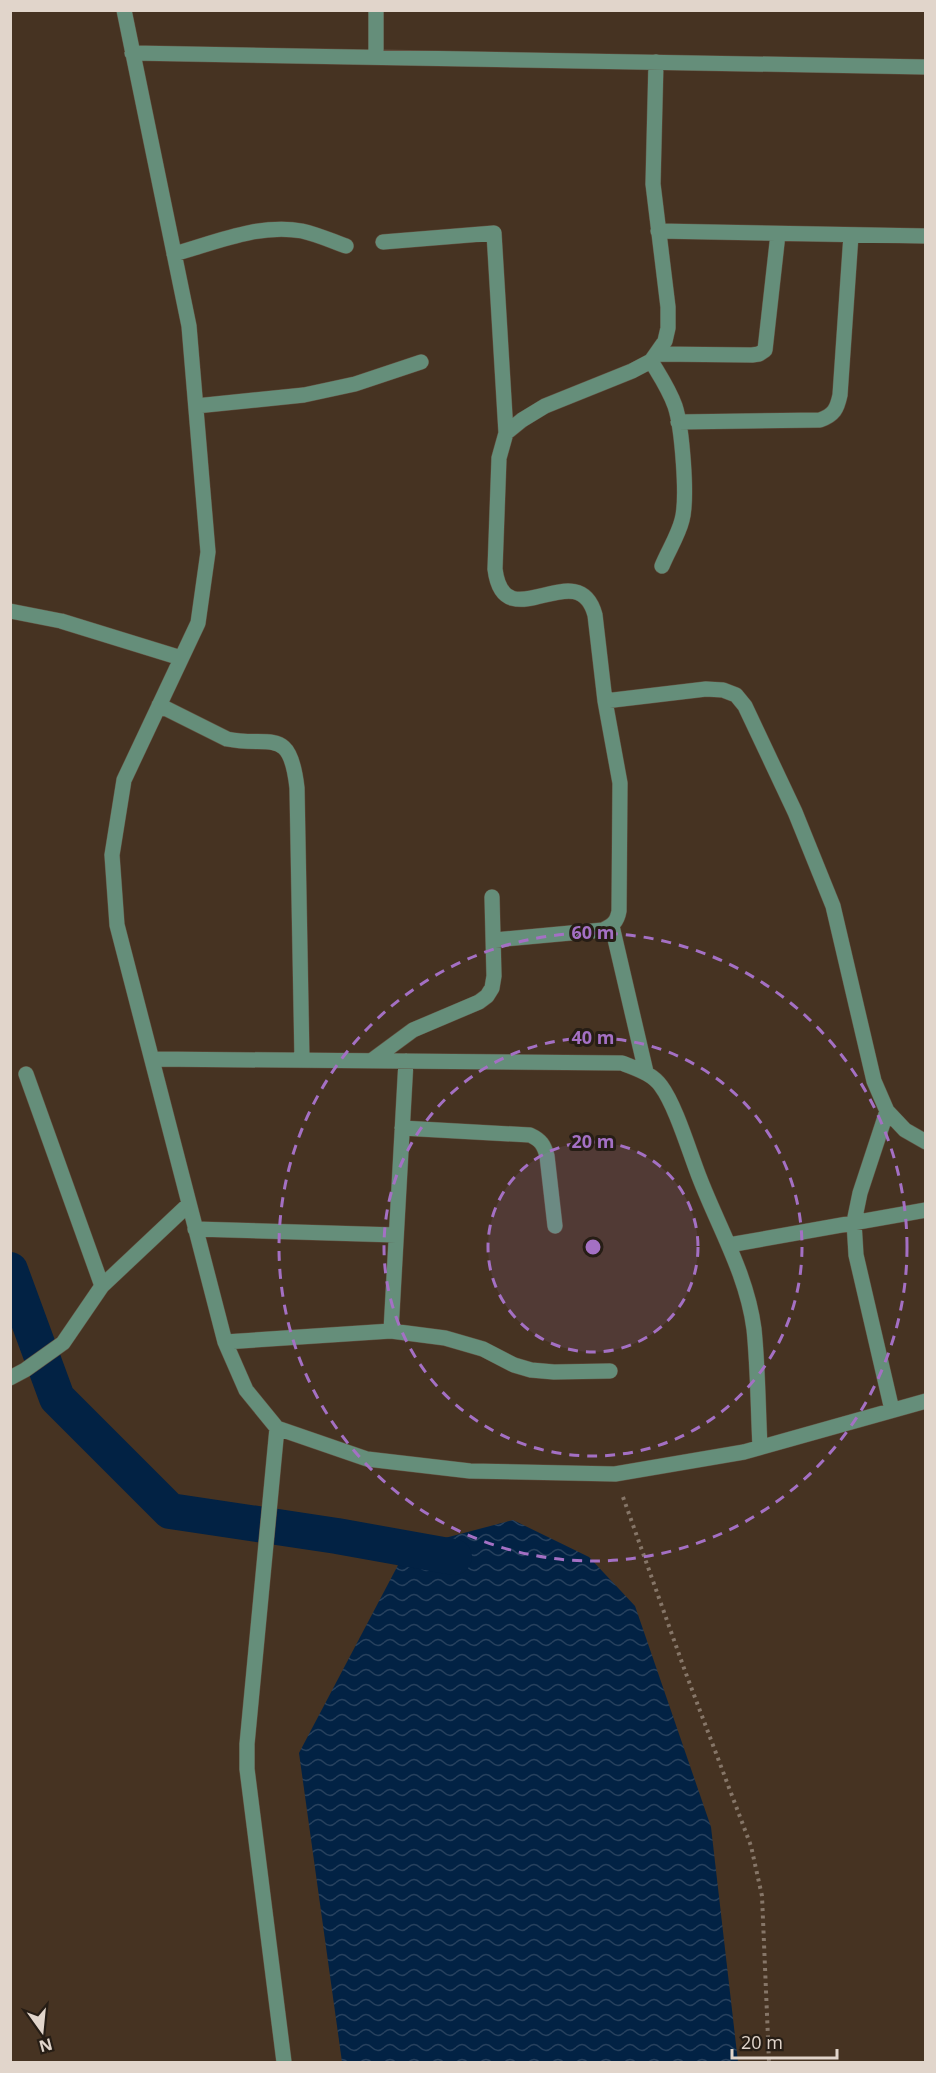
<svg xmlns="http://www.w3.org/2000/svg" width="936" height="2073" font-family="'Open Sans',sans-serif">
  <style>
    .water { fill: url(#water-waves) }
    .lines { fill: none; stroke-linecap: round; stroke-linejoin: round }
    .canal { stroke: #022244; stroke-width: 36 }
    .minor-casing { stroke: #625040; stroke-width: 16 }
    .path { stroke: #867668; stroke-width: 4; stroke-dasharray: 3 4.5; stroke-linecap: butt }
    .minor { stroke: #658e7a; stroke-width: 15 }
    .ring { fill: none; stroke: #a470c4; stroke-width: 3; stroke-dasharray: 10 8 }
    .centre { fill: #a470c4; stroke: #261d15; stroke-width: 3 }
    .ring-label { font-size: 18px; text-anchor: middle; font-weight: bold; fill: #a470c4; stroke: #261d15; stroke-width: 6; stroke-linejoin: round; paint-order: stroke }
  </style>
  <defs>
    <pattern id="water-waves" width="16" height="10" patternUnits="userSpaceOnUse" patternTransform="scale(1.5)"><rect width="16" height="10" fill="#022244"/><path d="M0 5q4-4 8 0t8 0" fill="none" stroke="#27415e"/></pattern>
  </defs>
  <rect width="100%" height="100%" fill="#463322"/>
  <path class="water" d="M513,1520L589,1557L635,1606L711,1827L738,2062H342L299,1753L407,1548Z"/>
  <g class="lines">
    <path class="canal" d="M10,1270L57,1398L170,1511L337,1536L454,1557"/>
    <defs>
      <path id="minor" d="M124,10L189,326L208,552L198,623L124,780L112,855L117,925L225,1342L246,1390L277,1428L367,1459L470,1471L615,1474L744,1452L926,1401
        M376,10V57
        M132,53L926,67
        M658,231L926,236
        M383,242L494,233L506,433
        M174,254C214,243 259,223 302,231C316,234 332,241 346,246
        M656,354L752,355L759,354L765,350L778,234
        M651,361C660,376 669,389 675,406C682,427 688,498 682,520C678,536 668,551 662,566
        M196,406L304,395L355,384L421,362
        M678,422L820,420C834,415 837,409 840,395L851,235
        M10,611L61,621L181,658
        M605,701L706,689L723,690L736,695L745,706L795,812L833,906L874,1081L887,1111L905,1130L926,1142
        M159,705L227,739C271,748 290,725 297,788L302,1060
        M612,926L646,1072
        M495,940L603,930C613,925 617,922 619,911L620,783L605,701L595,615C578,552 504,642 495,569L499,458L506,433L522,420L545,406L632,371L651,361L665,341L668,328V307L653,184L656,62
        M152,1059L622,1063C636,1069 652,1073 661,1086C676,1106 690,1154 700,1179C719,1228 747,1275 754,1329C758,1368 758,1408 760,1447
        M371,1061L413,1030L479,1002L487,996L492,988L494,976L492,897
        M26,1074L102,1286
        M887,1111L860,1193L854,1222L856,1255L892,1410
        M402,1128L530,1135C541,1140 544,1145 547,1156L555,1226
        M195,1229L396,1235
        M729,1245L926,1210
        M391,1331L406,1061
        M225,1342L391,1331L445,1338L483,1349L514,1365L531,1370L554,1372L610,1371
        M10,1378L25,1370L63,1343L102,1286L189,1204
        M277,1428L247,1744V1769L284,2062"/>
    </defs>
    <use href="#minor" class="minor-casing"/>
    <path class="path" d="M623,1497L685,1671L751,1846L762,1896L769,2062"/>
    <use href="#minor" class="minor"/>
  </g>
  <circle cx="593" cy="1247" r="105" fill="#a470c4" fill-opacity=".12"/>
  <g class="ring">
    <circle cx="593" cy="1247" r="105"/>
    <circle cx="593" cy="1247" r="209"/>
    <circle cx="593" cy="1247" r="314"/>
  </g>
  <circle cx="593" cy="1247" r="9" class="centre"/>
  <g class="ring-label">
    <text x="593" y="939">60 m</text>
    <text x="593" y="1044">40 m</text>
    <text x="593" y="1148">20 m</text>
  </g>
  <rect width="936" height="2073" fill="none" stroke="#e1d5cb" stroke-width="24"/>
  <g transform="translate(42 2031) rotate(165)" stroke="#261d15" stroke-width="4.5" paint-order="stroke">
  <path d="M0-4.5L10 22L0 15L-10 22Z" fill="#e1d5cb"/>
  <text y="-9" font-size="16" font-weight="bold" text-anchor="middle" fill="#e1d5cb">N</text>
  </g>
  <path d="M732 2049v9h105v-9" fill="none" stroke="#e1d5cb" stroke-width="3"/>
  <text x="741" y="2049" font-size="18" fill="#e1d5cb" stroke="#261d15" stroke-width="4.5" paint-order="stroke">20 m</text>
</svg>
